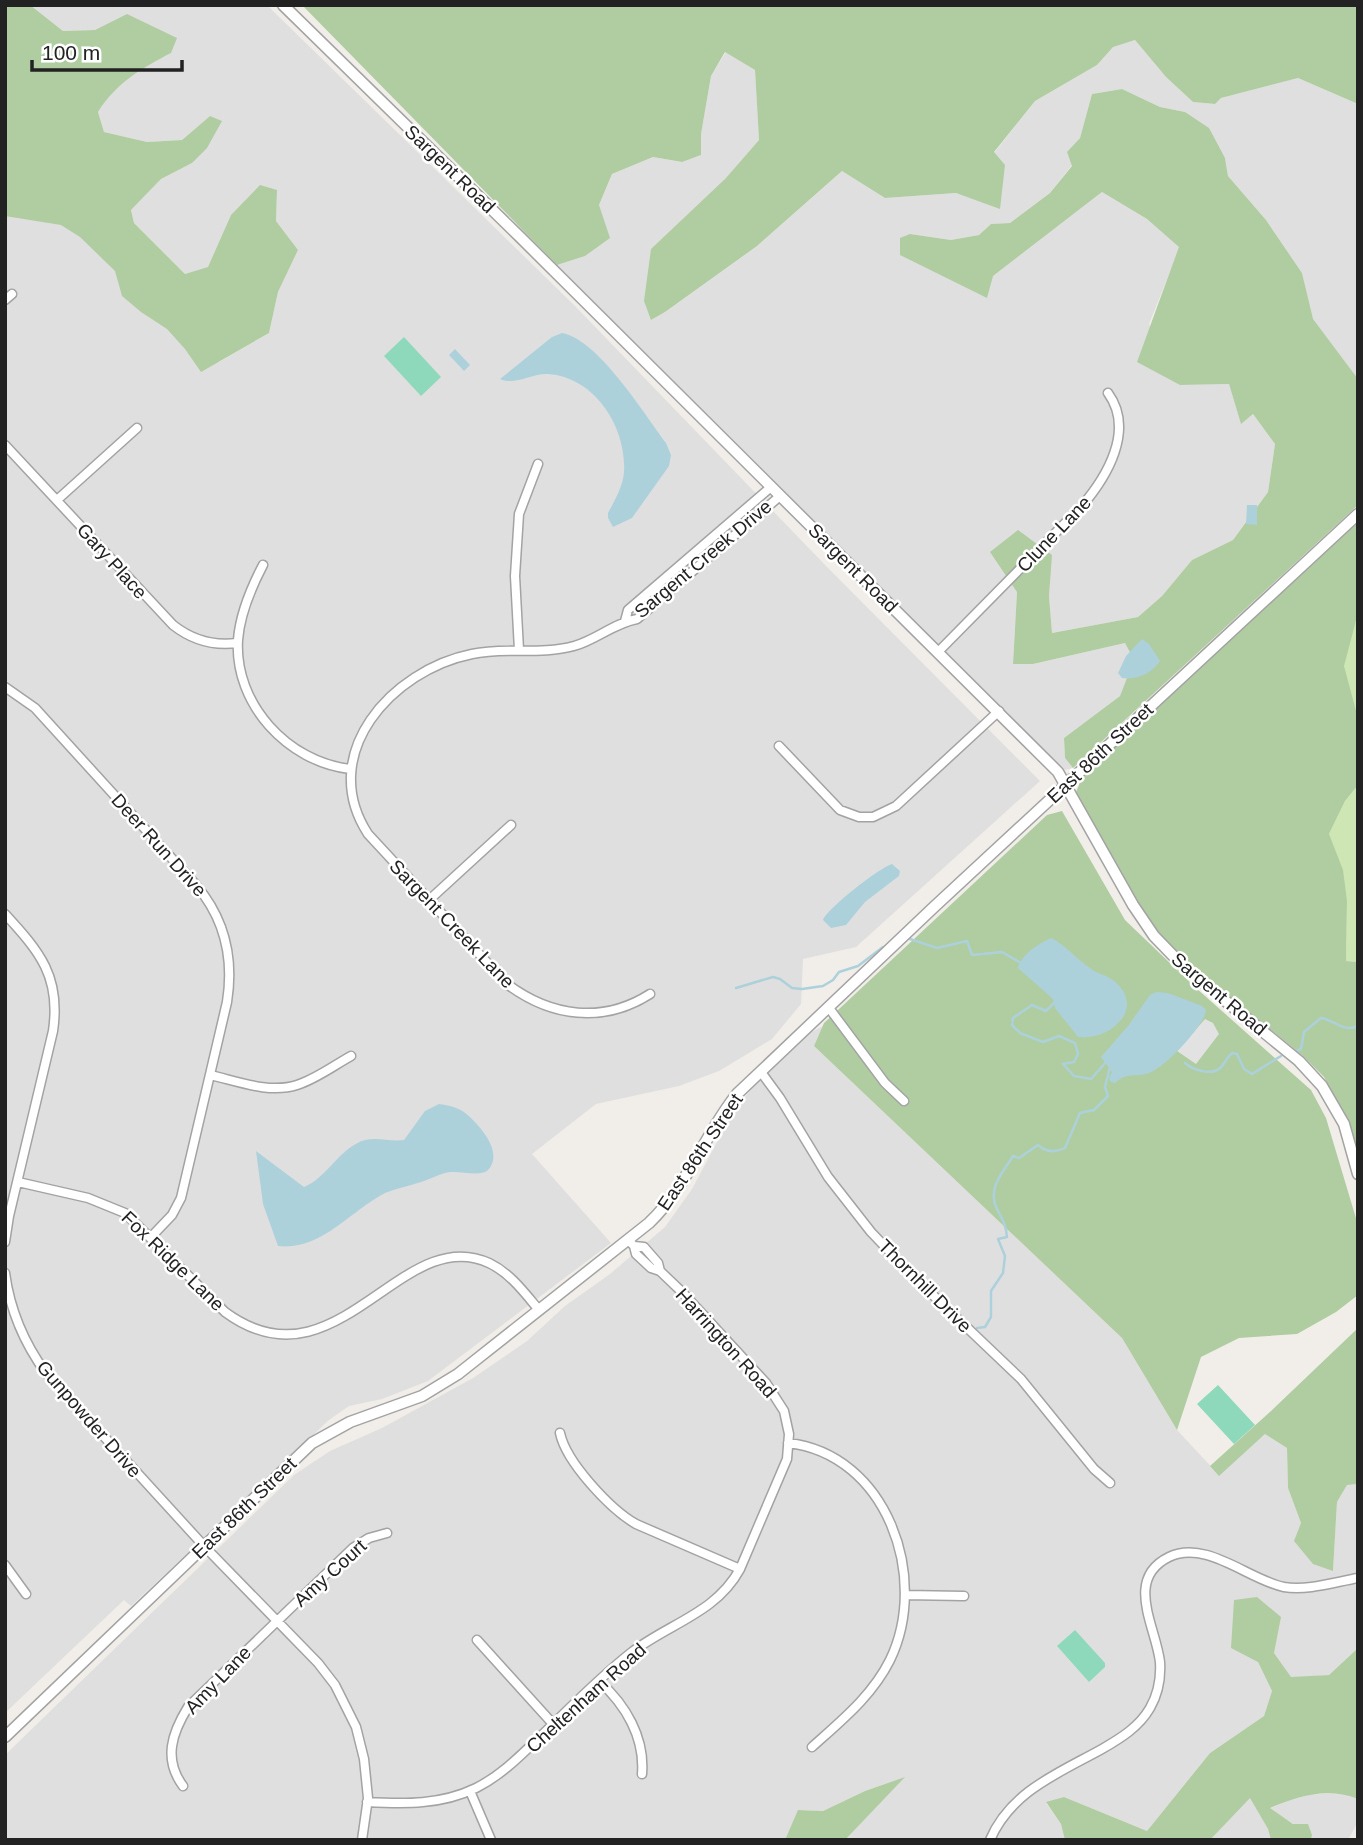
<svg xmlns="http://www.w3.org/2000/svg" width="1363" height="1845" font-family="Arial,sans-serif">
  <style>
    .residential { fill: #e0dfdf }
    .grass { fill: #cee6b4 }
    .forest { fill: #afcda1 }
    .pitch { fill: #8ed9bb }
    .parking { fill: #e2e2e2 }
    .water { fill: #add1db }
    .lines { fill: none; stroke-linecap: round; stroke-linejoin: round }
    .stream { stroke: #add1db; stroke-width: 2.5 }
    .minor-casing { stroke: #a3a3a3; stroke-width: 11 }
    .tertiary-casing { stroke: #a3a3a3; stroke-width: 13 }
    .minor { stroke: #fff; stroke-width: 8 }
    .tertiary { stroke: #fff; stroke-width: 10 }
    .labels { text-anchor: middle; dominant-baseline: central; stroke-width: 5; stroke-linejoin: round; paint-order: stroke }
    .street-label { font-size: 19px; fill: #222; stroke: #fff }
  </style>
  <rect width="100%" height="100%" fill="#f1eee9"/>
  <path class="residential" d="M30,5H267L575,306L828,568L1040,781L856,947L803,959L801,1004L772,1039L719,1071L679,1086L596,1104L532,1154L611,1243L428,1381L382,1399L349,1406L329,1420L131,1606L124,1600L5,1713V156L219,362L269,333L278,292L298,250L276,221L277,190L231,215L208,268L185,274L134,223L131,210L161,179L192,163L210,116L182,140L147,142L104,132L98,112L109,95L139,69L171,53L127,15L95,30L63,31Z
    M1135,40L1166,77L1193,102L1215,104L1221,98L1298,78L1358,104V379L1312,319L1302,273L1266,220L1228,176L1225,158L1185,112L1160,107L1122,89L1092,94L1080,138L1068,152L1072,165L1050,193L1010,223L991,224L979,235L951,240L910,234L993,276L1102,192L1147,219L1180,247L1149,324L1180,385L1229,384L1241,423L1253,414L1275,444L1268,492L1233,540L1192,560L1162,596L1138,617L1052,633L1049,596L1051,555L1017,592L1013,664H1033L1125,643L1135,661L1120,696L1064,738L1065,758L1073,768L1064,770L557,265L585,256L599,205L612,174L653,157L681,162L701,155V134L711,76L726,52L755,70L759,140L725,179L651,320L665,312L757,246L842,171L885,198L956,193L1000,208L994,153L1035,101L1097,65L1113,46Z
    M823,1026L814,1046L1122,1338L1177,1430L1219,1475L1265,1434L1287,1448L1288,1488L1301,1523L1333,1570L1337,1502L1347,1485L1358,1484V1648L1329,1675L1291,1678L1274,1653L1258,1662L1272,1691L1264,1716L1210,1753L1147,1831L1064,1797L1046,1803L1061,1824L1065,1840H845L903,1778L865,1791L823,1811L799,1810L785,1840H5V1755L294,1475L330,1451L382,1428L473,1378L527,1341L565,1306L610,1274L665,1227L692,1189L725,1127L745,1097L760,1078L804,1036Z
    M1343,1793L1358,1799V1822L1348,1840H1311L1312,1835L1269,1809L1301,1795Z
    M1250,1797L1268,1829L1271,1840H1210Z"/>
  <path class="grass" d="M1358,613V718L1343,666Z
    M1358,785V962L1346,961L1347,901L1329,834L1345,801Z"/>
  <path class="forest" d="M5,5H30L63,31L95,30L127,14L177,38L171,53C142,68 116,83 98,112L104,132L147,142L182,140L210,116L222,121L207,148L192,163L161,179L131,210L134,223L185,274L208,267L231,215L260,185L277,190L276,221L298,250L278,292L269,333L201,372L185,349L167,329L141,312L122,296L115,271L80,237L61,225L5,216Z
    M302,5H1358V104L1298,78L1221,98L1215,104L1193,102L1166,77L1135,40L1113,47L1097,65L1035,101L994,152L1005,165L1000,209L956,193L885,198L842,171L757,246L665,312L651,320L644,301L651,249L725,179L759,140L755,70L725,52L711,76L701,134V155L682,162L653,157L612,174L599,205L610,238L585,256L557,265Z
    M1122,89L1160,107L1185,112L1209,128L1225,158L1228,176L1266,220L1302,273L1313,319L1358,379V505L1073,768L1065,758L1064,738L1120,696L1134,660L1125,643L1033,664H1013L1017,592L990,552L1018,530L1052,555L1049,596L1052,633L1138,617L1162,596L1192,560L1233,540L1268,492L1275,444L1253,414L1241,424L1229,384L1180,385L1137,362L1179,247L1147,219L1102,192L993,276L987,298L900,255V238L910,234L951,240L979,235L991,224L1010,223L1050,193L1072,166L1067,152L1080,138L1092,94Z
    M1358,522V613L1344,666L1358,718V785L1345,801L1329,834L1343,870L1347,901L1346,961L1358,962V1158L1346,1120L1324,1077L1302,1055L1196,970L1167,943L1146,920L1083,808L1076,792L1081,780L1128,733Z
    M1062,811L1125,920L1196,988L1311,1090L1326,1118L1358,1225V1295L1336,1312L1297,1334L1239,1338L1201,1357L1177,1430L1122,1338L814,1046L824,1023L1047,815Z
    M1358,1328V1484L1347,1485L1337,1502L1333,1571L1313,1564L1294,1541L1301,1523L1288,1488L1287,1448L1265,1434L1219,1476L1210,1466L1271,1411Z
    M1257,1597L1281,1617L1274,1653L1291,1677L1329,1675L1358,1648V1799C1327,1787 1299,1796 1270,1808L1293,1824H1308L1312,1835L1311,1840H1271L1268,1829L1250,1798L1210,1840H1065L1061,1824L1046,1802L1064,1797L1147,1831L1210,1753L1264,1716L1272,1691L1258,1662L1231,1648L1234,1600Z
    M905,1777L845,1840H785L798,1810L823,1811L865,1791Z"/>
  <path class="pitch" d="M404,337L441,377L421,396L384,356Z
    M1218,1385L1255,1425L1234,1444L1197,1404Z
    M1075,1630L1105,1663V1667L1089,1682L1057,1646Z"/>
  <path class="parking" d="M1205,1019L1213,1023L1219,1034L1196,1064L1177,1051Z"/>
  <path class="water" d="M562,333C598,339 645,415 666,443L671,455L669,466L632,518L613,527L608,518V513C615,500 623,486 624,472C627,428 595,377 548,374C533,373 514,386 500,379L552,337Z
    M455,349L470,365L464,371L449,355Z
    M1247,505H1257V525L1246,524Z
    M1142,639L1149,644L1160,661C1151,674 1137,680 1122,678L1118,673L1126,656Z
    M892,864L900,871L899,876L865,902L846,925L831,928L823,920C828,908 879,868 892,864Z
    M1051,938C1066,945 1076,959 1090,968C1097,974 1107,975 1114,981C1129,993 1132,1010 1118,1023C1107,1034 1095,1038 1078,1037L1055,1008L1053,999L1018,968C1022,954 1038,944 1051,938Z
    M1156,992L1168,993L1202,1006L1206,1010C1205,1025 1166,1066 1151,1072C1137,1079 1129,1070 1115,1083L1111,1082L1109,1078L1112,1072L1101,1057L1128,1026L1150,995Z
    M439,1104C448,1105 456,1107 464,1112C478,1123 505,1152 488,1170C481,1177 461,1171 451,1172C441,1173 431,1179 421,1182C409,1186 397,1188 385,1193C350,1211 321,1251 278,1246L263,1204L256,1151L304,1187C327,1178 340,1147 365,1140C378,1137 391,1142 404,1140L425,1111Z"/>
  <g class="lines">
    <path class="stream" d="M910,939L937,948L967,941L972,955L1002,952L1021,963
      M736,988L773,977L780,979L792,988L802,989L823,986L833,980L839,972L858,966L883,947
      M1358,1000V1007
      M1055,1002L1046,1011L1032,1005L1013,1018L1012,1025L1020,1033L1043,1042L1059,1036L1075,1043L1078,1054L1074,1062L1063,1064L1074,1076L1091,1079L1106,1062
      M1296,1051L1301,1049L1304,1032L1321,1018C1335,1020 1343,1033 1358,1026
      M1185,1063C1193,1070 1211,1076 1220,1068C1225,1064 1227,1057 1232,1053L1237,1054L1244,1069L1252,1074L1281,1056
      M977,1328L985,1327L991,1317V1291L1003,1273L1005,1256L998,1239L1007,1237C1006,1225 1003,1221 998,1211C986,1189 1002,1174 1013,1156L1019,1158L1038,1145C1046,1152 1055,1153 1065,1148L1080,1113L1094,1110L1108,1096L1105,1087L1110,1067"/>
    <defs>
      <path id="minor" d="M5,300L12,294
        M5,445L173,625C192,640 214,646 237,643
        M57,500L137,428
        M263,565C251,588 240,613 238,640C234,704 288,762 350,769
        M625,621L628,610L771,487
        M519,650L515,576L519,514L538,464
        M938,652L1081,507C1107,477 1135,430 1108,393
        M5,687L35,708L196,885C225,919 234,958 227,1002L181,1198L172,1215L151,1237
        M779,746L840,810L859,817H873L896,806L999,711
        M428,901L511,825
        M5,914C40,952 61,977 53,1031L9,1216L5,1242
        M650,994C603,1024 551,1017 507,984L368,834C316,754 392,670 472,654C506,647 540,655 574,646C596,640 614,623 637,619L780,496
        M829,1008L885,1083L904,1101
        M761,1072L780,1098L828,1177L871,1232L915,1278L1021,1379L1094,1469L1110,1483
        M210,1075C237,1081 269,1094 297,1085C316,1079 333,1066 351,1056
        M18,1182L88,1198L125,1213L225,1312C336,1394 401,1222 489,1263C510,1273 524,1292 539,1310
        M634,1246L644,1247L658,1263L660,1271
        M5,1273C10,1310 24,1343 46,1373L204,1546L318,1663L335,1685L356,1727L364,1759L368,1798L362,1840
        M560,1433C566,1462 610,1509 636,1524L740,1569
        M788,1443C887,1454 930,1578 890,1660C872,1696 842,1720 812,1747
        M5,1565L26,1594
        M905,1595L964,1596
        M477,1640L553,1724
        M599,1681C626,1705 645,1738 642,1774
        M183,1786C163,1759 172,1733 188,1707L353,1548L369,1538L387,1533
        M470,1791L491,1840
        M367,1802C405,1804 441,1805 476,1788C502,1775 522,1754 542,1735C571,1707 600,1677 632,1652C670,1623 716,1613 740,1569L787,1459L789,1434L784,1411L766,1383L683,1293L660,1271L651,1268L636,1254L634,1246L628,1240
        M990,1840C1011,1791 1059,1773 1102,1749C1121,1738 1139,1727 1150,1708C1158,1694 1161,1678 1160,1662C1156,1627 1124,1579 1169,1557C1206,1539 1249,1580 1284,1587C1307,1591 1335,1582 1358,1578"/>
      <path id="tertiary" d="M283,5L519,236L1058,772L1133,905L1154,936L1184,967L1299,1061L1322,1086L1344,1124L1358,1174
        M5,1737L312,1443L350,1422L422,1396L458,1374L649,1223C688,1186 704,1135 737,1094L934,907L1358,514"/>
    </defs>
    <use href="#minor" class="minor-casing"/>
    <use href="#tertiary" class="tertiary-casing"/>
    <use href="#minor" class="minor"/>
    <use href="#tertiary" class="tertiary"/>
  </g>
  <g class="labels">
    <g class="street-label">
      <text transform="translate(450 169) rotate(44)">Sargent Road</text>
      <text transform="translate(1054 534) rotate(-46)">Clune Lane</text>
      <text transform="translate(703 559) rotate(-40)">Sargent Creek Drive</text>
      <text transform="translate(112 561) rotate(48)">Gary Place</text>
      <text transform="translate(853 568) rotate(45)">Sargent Road</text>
      <text transform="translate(1100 753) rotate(-43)">East 86th Street</text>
      <text transform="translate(159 845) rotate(48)">Deer Run Drive</text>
      <text transform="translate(452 924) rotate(46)">Sargent Creek Lane</text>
      <text transform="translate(1219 994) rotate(40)">Sargent Road</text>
      <text transform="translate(700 1152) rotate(-56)">East 86th Street</text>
      <text transform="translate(173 1261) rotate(44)">Fox Ridge Lane</text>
      <text transform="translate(925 1286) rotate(45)">Thornhill Drive</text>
      <text transform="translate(726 1343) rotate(48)">Harrington Road</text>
      <text transform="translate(89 1419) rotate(49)">Gunpowder Drive</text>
      <text transform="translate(244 1508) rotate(-44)">East 86th Street</text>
      <text transform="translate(330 1573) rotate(-42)">Amy Court</text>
      <text transform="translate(218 1680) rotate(-46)">Amy Lane</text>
      <text transform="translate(586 1698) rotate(-42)">Cheltenham Road</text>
    </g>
  </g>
  <rect width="1363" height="1845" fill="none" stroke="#222222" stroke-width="14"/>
  <path d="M32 60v10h150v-10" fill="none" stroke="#222222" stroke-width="3.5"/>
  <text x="42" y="60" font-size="21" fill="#222222" stroke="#ffffff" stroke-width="5" paint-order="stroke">100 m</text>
</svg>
